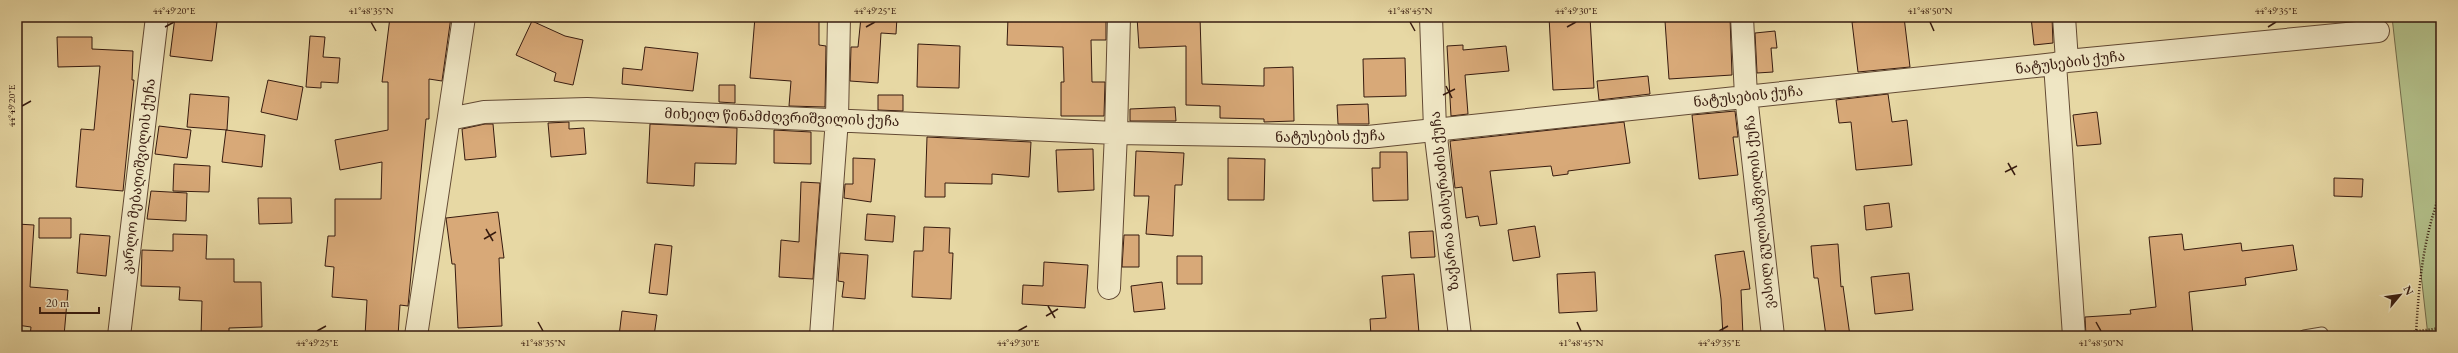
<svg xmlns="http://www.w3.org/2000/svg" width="2458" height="353" font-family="'EB Garamond','Noto Serif Georgian',serif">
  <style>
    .green { fill: #b2bf89; stroke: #746d4c }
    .building { fill: #d8a978; stroke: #371b0f }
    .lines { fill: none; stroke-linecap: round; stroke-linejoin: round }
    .service-casing { stroke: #634a34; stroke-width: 13 }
    .minor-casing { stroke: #634a34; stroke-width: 24 }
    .tertiary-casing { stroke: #634a34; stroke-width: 24 }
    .path { stroke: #371b0f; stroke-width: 2.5; stroke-dasharray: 1 2; stroke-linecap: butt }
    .service { stroke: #efe6c4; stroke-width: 11 }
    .minor { stroke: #efe6c4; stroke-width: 22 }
    .tertiary { stroke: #efe6c4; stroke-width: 22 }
    .ticks { fill: none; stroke: #371b0f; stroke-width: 1.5 }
    .labels { text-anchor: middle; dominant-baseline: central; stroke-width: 3; stroke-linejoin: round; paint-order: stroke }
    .street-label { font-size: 14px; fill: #371b0f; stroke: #efe6c4 }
    .neatline { fill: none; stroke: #371b0f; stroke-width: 1.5 }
    .ticks-label { font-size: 10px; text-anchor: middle; fill: #371b0f }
  </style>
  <rect width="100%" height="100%" fill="#e7d8a4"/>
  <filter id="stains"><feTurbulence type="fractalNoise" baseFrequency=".005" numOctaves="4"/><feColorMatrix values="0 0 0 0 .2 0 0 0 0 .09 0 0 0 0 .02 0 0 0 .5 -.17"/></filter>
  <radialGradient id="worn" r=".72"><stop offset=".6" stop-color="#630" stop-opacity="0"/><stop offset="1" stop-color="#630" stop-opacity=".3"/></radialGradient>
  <path class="green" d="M2392,17H2441V336H2428Z"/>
  <path class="building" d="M175,17L217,22L212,61L170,56Z
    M390,17H451L442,81L429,79V119H426L408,306L400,305L398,336H365L367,300L332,297L334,267L325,266L328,236H335V199H381L382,162L340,170L335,140L388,130V82H382Z
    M755,17H819V45L826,46L825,107L789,106L791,81L750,78Z
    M861,17H897L896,34L881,33L878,83L850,81L851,47H858Z
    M1070,17H1106V40H1091L1092,82H1105L1104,116H1061V82H1064L1063,47L1007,45L1008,18L1070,20Z
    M1137,17H1200L1202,84L1264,86V68L1293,67L1294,121L1264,122V119L1220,118V106L1186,105V46L1139,48Z
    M1549,17H1590L1594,88L1553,90Z
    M1730,17L1732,75L1669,79L1665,21Z
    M1904,17L1910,67L1858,72L1852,22Z
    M2031,17H2052L2053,43L2034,45Z
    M532,21L565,36L583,40L573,85L554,81L556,73L516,55Z
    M1775,31L1777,48H1771L1773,72L1757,73L1755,33Z
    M310,36L325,37L323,57L340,58L338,83L321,82V88L306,87Z
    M57,37H92V49L133,51L132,80H134L123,191L76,187L81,129L94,130L100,66L58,67Z
    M918,44L960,46L959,88L917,87Z
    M1463,45V50L1506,46L1509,71L1465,75L1468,114L1451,116L1447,46Z
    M645,47L698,53L693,91L622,84L623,68L642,70Z
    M1405,58L1406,96L1364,97L1363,59Z
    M1648,76L1650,94L1599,100L1597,81Z
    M268,80L303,87L297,120L261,112Z
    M719,85H735V103L719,102Z
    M190,94L229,97L227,130L187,127Z
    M1888,94L1892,122L1907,120L1912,165L1856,170L1851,122L1839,123L1836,100Z
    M878,95H903V111L878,110Z
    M1368,104L1369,124H1338L1337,105Z
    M1175,107L1176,121H1130V109Z
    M1735,111L1738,137H1733L1738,175L1699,179L1692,115Z
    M2097,112L2101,144L2077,146L2073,115Z
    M569,122V129L584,128L586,154L551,157L548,123Z
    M1624,122L1630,163L1568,171V174L1553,176L1551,166L1490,171L1497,224L1480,226L1478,216L1466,218L1462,187L1455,188L1450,141Z
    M485,124H493L496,157L465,160L462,129Z
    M650,124L737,128L736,164L695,163L694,186L647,183Z
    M159,126L191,130L187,158L155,154Z
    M226,130L265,135L262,167L222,162Z
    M774,130L811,132V164L774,163Z
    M927,137L1031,142L1029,177L992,174V184L945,183V197H925Z
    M1093,149L1094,190L1058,192L1056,150Z
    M1136,151L1184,153L1182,185H1175L1173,236L1146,234L1149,196H1134Z
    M1380,152H1407L1408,200L1373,201L1372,168H1380Z
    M853,158L875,159L871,202L844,198L845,184H853Z
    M1228,158L1265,159L1264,200H1228Z
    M174,164L210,166L209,192L173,191Z
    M2334,178L2363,179L2362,197L2334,196Z
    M801,182L820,183L813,279L779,277L781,240L799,242Z
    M151,191L187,193L186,221L147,219Z
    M258,198H291L292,223L259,224Z
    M1889,203L1892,227L1866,230L1864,206Z
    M498,212L504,258H499L502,326L458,328L455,264H452L446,218Z
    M867,214L895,216L893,242L865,240Z
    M39,218H71V238H39Z
    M17,224L34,225L30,287L68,290L64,336H30L31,327L17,325Z
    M1535,226L1540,257L1513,261L1508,230Z
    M924,227L950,228L949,253H953L951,299L912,297L914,251H923Z
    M1433,231L1435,257L1411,258L1409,232Z
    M80,234L110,236L106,276L77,273Z
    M173,234L207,235L206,259H234V282H261L262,327L229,328V336H201L202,301L179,300L180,287L141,286L142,250L173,251Z
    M2182,234L2184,250L2241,243L2242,251L2293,245L2297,270L2245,278L2246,285L2189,292L2193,336H2086L2085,317L2131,314L2130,310L2156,307L2149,237Z
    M1124,235H1139V267H1122Z
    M655,244L672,246L667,295L649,293Z
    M1838,244L1841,287L1843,286L1850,336H1826L1818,278H1814L1811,246Z
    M1744,251L1750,289L1741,290L1743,336H1723L1721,299L1715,255Z
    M840,253L868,255L865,299L842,297L844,282L838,281Z
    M1177,256H1202V284H1177Z
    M1044,262L1088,265L1085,308L1022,304L1023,285L1043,286Z
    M1595,272L1597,311L1559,313L1557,274Z
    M1909,273L1913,310L1875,314L1871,277Z
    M1414,274L1419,333L1371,336L1370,319L1386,318L1382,276Z
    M1162,282L1165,309L1134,312L1131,286Z
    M622,311L657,315L654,336H619Z"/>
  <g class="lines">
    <defs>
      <path id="service" d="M2304,336L2322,333"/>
      <path id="minor" d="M1742,17L1746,96L1773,336
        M2064,17L2067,61
        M2055,64L2074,336
        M449,119L484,112L587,109L1116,133L1368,137L2055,64L2067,61L2378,31
        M1109,288L1116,133L1119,17
        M119,336L157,17
        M416,336L464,17
        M821,336L837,119L839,17"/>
      <path id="tertiary" d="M1431,17L1435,129L1460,336"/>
    </defs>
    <use href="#service" class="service-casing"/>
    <use href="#minor" class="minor-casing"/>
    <use href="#tertiary" class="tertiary-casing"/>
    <path class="path" d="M2416,333C2419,286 2422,247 2437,202L2441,199
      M2381,336L2441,328"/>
    <use href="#service" class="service"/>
    <use href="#minor" class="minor"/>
    <use href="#tertiary" class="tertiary"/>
  </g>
  <path class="ticks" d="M371,22L376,31M1410,22L1415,31M1930,22L1934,31M165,27L174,22M866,27L875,22M1567,27L1576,22M2268,27L2276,22M1446,86L1452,98M1443,95L1455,89M22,106L31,101M2008,163L2015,175M2005,172L2017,166M486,229L493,241M484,239L496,232M1048,306L1055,318M1046,316L1058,309M538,322L543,331M1577,322L1581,331M2096,322L2101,331M317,331L326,326M1018,331L1027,326M1719,331L1728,326"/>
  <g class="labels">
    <g class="street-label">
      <text transform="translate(2070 62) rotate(-7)">ნატუსების ქუჩა</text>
      <text transform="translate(1748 96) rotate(-6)">ნატუსების ქუჩა</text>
      <text transform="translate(782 117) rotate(2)">მიხეილ წინამძღვრიშვილის ქუჩა</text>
      <text transform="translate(1330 136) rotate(-1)">ნატუსების ქუჩა</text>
      <text transform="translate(138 176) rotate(-83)">კარლო მებაღიშვილის ქუჩა</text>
      <text transform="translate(1444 201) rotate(-96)">ზაქარია მაისურაძის ქუჩა</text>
      <text transform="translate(1759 212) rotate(-96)">ვასილ გულისაშვილის ქუჩა</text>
    </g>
  </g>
  <rect width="2458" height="353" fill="none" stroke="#e7d8a4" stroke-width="44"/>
  <g transform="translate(2400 295) rotate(61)" stroke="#efe6c4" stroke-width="3" paint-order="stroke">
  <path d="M0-3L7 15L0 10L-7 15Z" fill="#371b0f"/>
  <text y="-6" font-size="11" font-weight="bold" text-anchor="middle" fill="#371b0f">N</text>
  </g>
  <path d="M40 307v6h59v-6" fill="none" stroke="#371b0f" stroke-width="2"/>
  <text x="46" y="307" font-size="12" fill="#371b0f" stroke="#efe6c4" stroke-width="3" paint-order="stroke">20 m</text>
  <rect x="22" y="22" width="2414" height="309" class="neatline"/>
  <g class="ticks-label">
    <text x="174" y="14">44°49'20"E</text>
    <text x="371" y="14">41°48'35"N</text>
    <text x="875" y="14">44°49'25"E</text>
    <text x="1410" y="14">41°48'45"N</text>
    <text x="1576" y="14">44°49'30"E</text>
    <text x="1930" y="14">41°48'50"N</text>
    <text x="2276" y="14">44°49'35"E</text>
    <text transform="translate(11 106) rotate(-90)" y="4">44°49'20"E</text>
    <text x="317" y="346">44°49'25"E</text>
    <text x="543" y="346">41°48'35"N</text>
    <text x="1018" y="346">44°49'30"E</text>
    <text x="1581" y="346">41°48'45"N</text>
    <text x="1719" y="346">44°49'35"E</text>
    <text x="2101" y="346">41°48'50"N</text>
  </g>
  <rect width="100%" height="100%" filter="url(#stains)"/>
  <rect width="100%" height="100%" fill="url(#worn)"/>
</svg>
